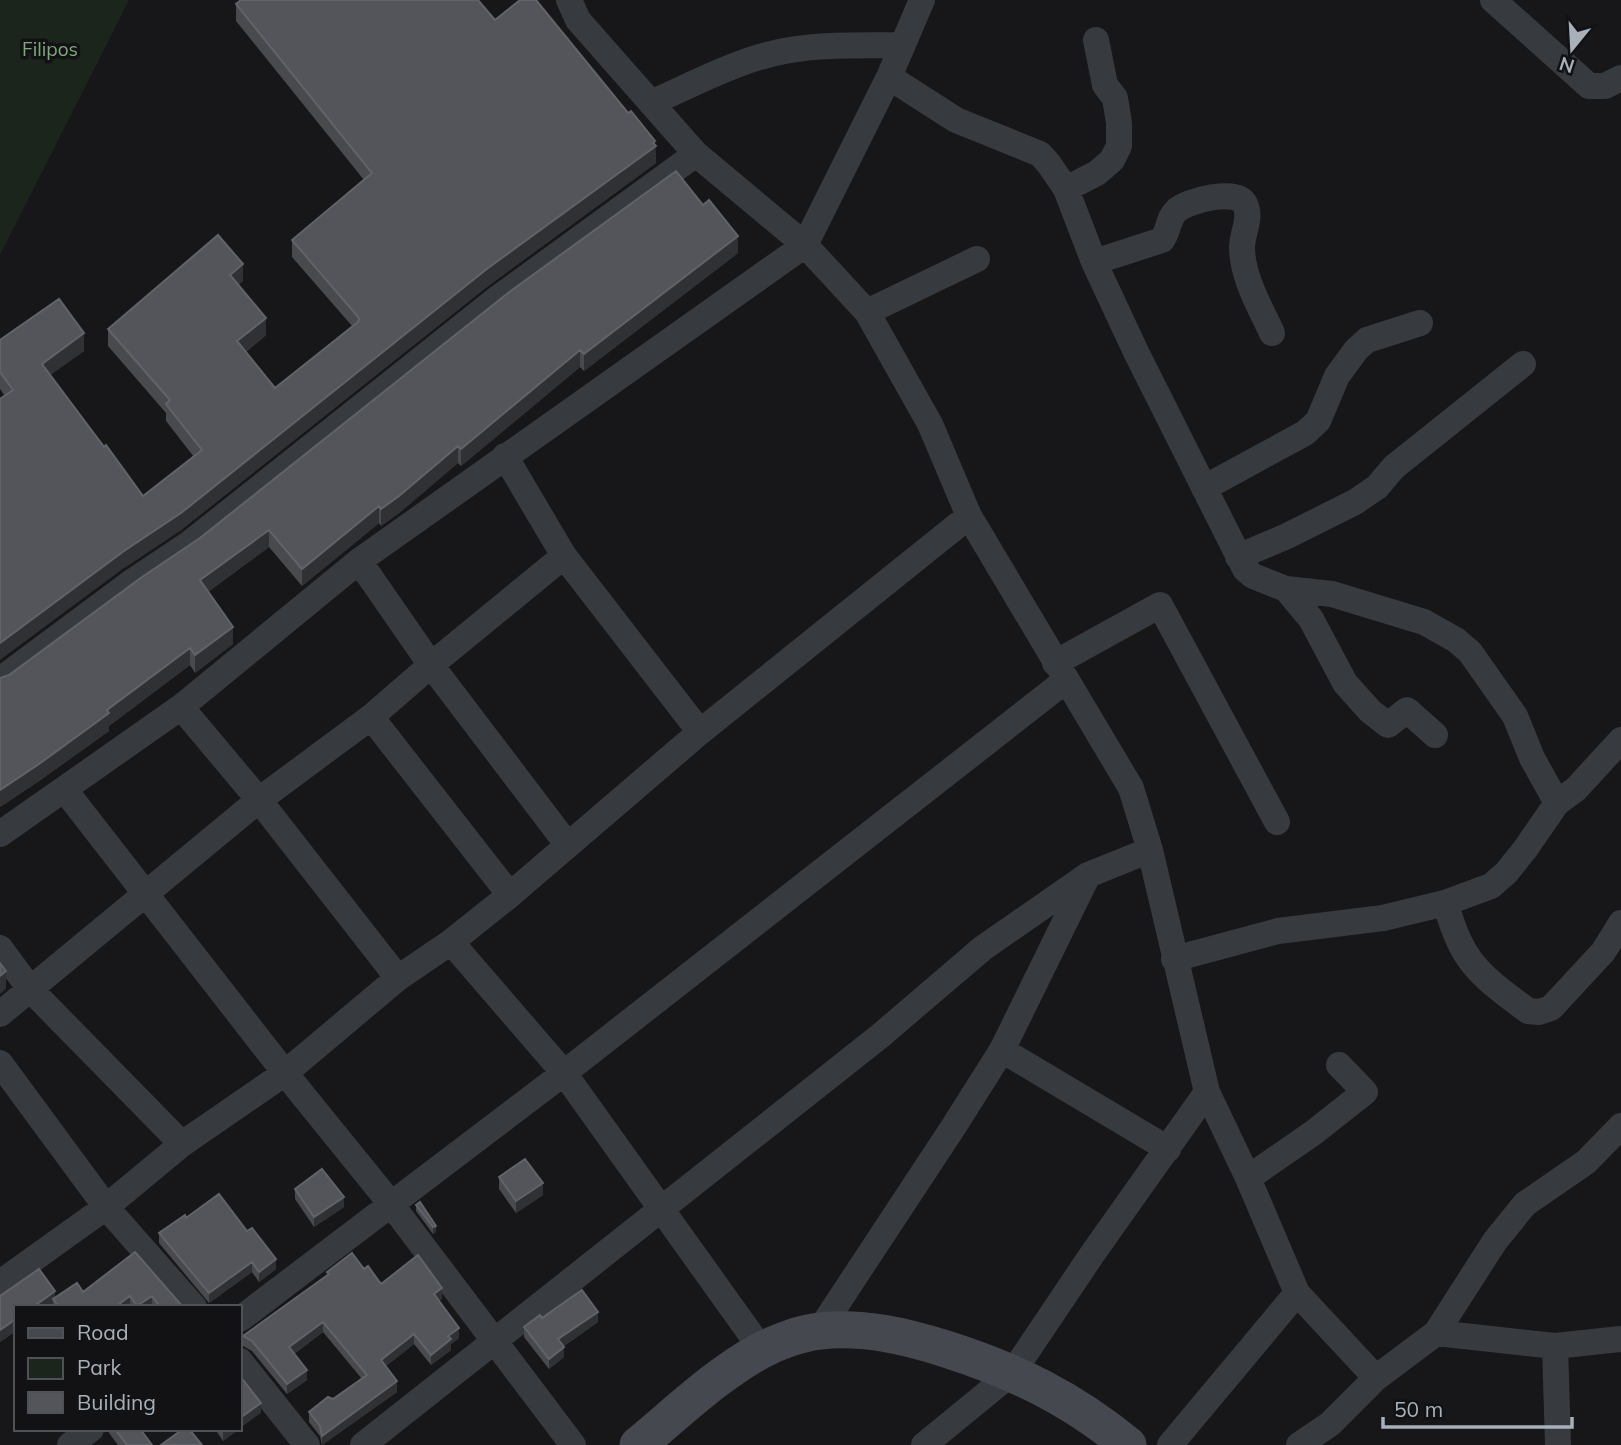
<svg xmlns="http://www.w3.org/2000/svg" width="1621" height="1445" font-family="Mulish,sans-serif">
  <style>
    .green { fill: #1c251c }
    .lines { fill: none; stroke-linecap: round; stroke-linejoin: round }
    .street { stroke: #373a3f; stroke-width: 26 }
    .secondary { stroke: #45494f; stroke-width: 37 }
    .wall { fill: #484a4e }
    .shaded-wall { fill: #303134 }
    .building { fill: #53555a; stroke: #606369; stroke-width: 2 }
    .labels { text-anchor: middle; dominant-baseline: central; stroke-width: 7; stroke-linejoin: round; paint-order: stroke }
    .park-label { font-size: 19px; fill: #81a77d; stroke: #121214 }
  </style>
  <rect width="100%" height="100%" fill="#171719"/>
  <path class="green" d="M0,0H129L0,255Z"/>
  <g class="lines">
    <path class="street" d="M569,0L578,20L696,154L805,245L867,312L930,424L969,516L1131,788L1150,850L1207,1092L1248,1178L1297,1293L1376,1378
      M1493,0L1589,86H1605L1621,78
      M889,77L956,120L1040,154L1049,164L1066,189L1094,262L1136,352L1245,569L1253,576L1286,589L1332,594L1424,622L1456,640L1470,652L1515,716L1532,758L1557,803
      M651,103C687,87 733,63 771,54C813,43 858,46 901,45
      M1066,189L1097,173L1112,160L1119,146V123L1115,98L1105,85L1096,40
      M1094,262L1162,240C1169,231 1168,218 1176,211C1187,200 1238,188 1245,204C1252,218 1242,233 1242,247C1242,277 1260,307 1272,333
      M867,312L977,259
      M505,456L564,556L700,732
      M1204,488L1305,433L1318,421L1337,376L1356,350L1367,340L1420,323
      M1238,557L1287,536L1355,502L1377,487L1394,467L1523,364
      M359,561L431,665L567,844
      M1286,589L1311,619L1345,683L1370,711L1388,725L1407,710L1435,735
      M1055,663L1160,605L1277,822
      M0,680L133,581L190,543L498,298L696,154
      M181,707L259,800L398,978
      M371,717L510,895
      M64,789L285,1073L391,1204L573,1445
      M0,834L181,707L359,561L805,245L889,77L922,0
      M1445,903C1450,917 1454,932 1461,945C1475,974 1503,992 1528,1011L1539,1012L1551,1008L1603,952L1621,923
      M451,942L564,1073L762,1350
      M0,948L30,989L182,1144
      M1174,959L1278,931L1383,918L1445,903L1491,886L1506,873L1526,848L1557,803L1576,789L1621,740
      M0,1014L259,800L371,717L431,665L564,556
      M1002,1050L1168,1149
      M0,1063L106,1207L194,1307
      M1248,1178L1313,1133L1365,1092L1339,1065
      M0,1283L106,1207L182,1144L285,1073L398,978L451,942L510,895L700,732L969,516
      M240,1319L564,1073L1065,681
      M819,1331L954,1126L1002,1050L1087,877
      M1436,1333L1555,1346L1621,1339
      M1555,1346L1558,1445
      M240,1361L307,1445
      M70,1445L91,1429
      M363,1445L880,1036L983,948L1088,875L1150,850
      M924,1445L1013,1372L1093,1253L1207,1092
      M1170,1445L1297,1293
      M1299,1445L1330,1424L1376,1378L1436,1333L1495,1241L1525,1204L1586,1162L1621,1126"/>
    <path class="secondary" d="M638,1445C677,1413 716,1375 760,1351C777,1342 801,1333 820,1331C863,1326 905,1336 946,1349C1015,1371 1071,1398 1128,1445"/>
  </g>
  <path class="wall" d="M236,4L495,20L628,113L655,145L656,163L488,286L181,530L124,568L0,389V340L84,351L50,375L143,496L194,457L166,421V413L108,346V329L243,281L238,285L266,335L246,352L275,388L352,326L292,257V240L364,180L236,21Z
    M738,253L584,371L580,367L461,466L458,463L399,513L381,526L379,523L302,586L269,547L208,592L233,644L195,673L190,665L109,726V731L39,781L0,807V678L9,675Z
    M499,1177L543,1195L516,1213L499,1189Z
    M295,1189L344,1207L314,1227L295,1199Z
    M416,1205L436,1232L433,1234L416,1211Z
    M186,1218L276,1269L259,1282L252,1272L209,1303L159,1243V1233Z
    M135,1252L183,1307H53V1304L16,1307V1331L0,1342V1296L55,1298L83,1292Z
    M364,1269L381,1284L442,1298L439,1301L459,1338L451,1344V1350L431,1365L414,1344L386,1366L397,1392L322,1445L320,1436L309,1422V1412L333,1399L362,1379L323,1332L294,1354L307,1380L287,1394L252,1351L243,1346V1336L327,1275V1272Z
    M542,1318L598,1322L564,1346V1357L549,1369L524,1337V1327Z
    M109,1429H140L152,1445H118L109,1433Z
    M215,1429H239L223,1441Z"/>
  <path class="shaded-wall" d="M655,141L656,163L488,286L181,530L124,568L0,660V643Z
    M738,236V253L584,371V354Z
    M243,264V281L230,292V275Z
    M266,318V335L237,359V341Z
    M84,333V351L42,381V364Z
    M580,350V367L461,466V449Z
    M458,446V463L399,513L381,526V509Z
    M379,506V523L302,586V569Z
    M269,530V547L200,598V580Z
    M233,627V644L195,673V655Z
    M190,648V665L109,726V731L39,781L0,807V790Z
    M6,971V989L0,994V976Z
    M543,1183V1195L516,1213V1201Z
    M344,1197V1207L314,1227V1217Z
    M436,1226V1232L433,1234V1227Z
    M276,1259V1269L259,1282V1272Z
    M252,1262V1272L209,1303V1293Z
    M442,1288V1298L434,1305V1294Z
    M55,1291V1301L53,1299V1304L50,1307H33Z
    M130,1296V1307H115Z
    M152,1296V1307H137Z
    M598,1312V1322L558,1350V1339Z
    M16,1319V1331L0,1342V1330Z
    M323,1322V1332L289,1357V1347Z
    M459,1328V1338L451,1344V1350L431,1365V1355L448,1336Z
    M414,1334V1344L381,1370V1360Z
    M564,1347V1357L549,1369V1359Z
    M307,1370V1380L287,1394V1384Z
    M397,1381V1392L322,1445V1436Z
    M261,1403V1413L240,1428V1418Z
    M225,1429H239L223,1441V1431Z"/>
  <path class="building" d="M241,0H478L495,20L520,0H536L628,113L631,111L655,141L653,143L656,146L488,268L181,513L124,551L0,643V399L13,390L0,372V340L59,299L84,333L42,364L104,447L106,445L143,496L202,450L166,404L170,400L108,329L218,235L243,264L230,275L266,318L237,341L275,388L358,322L359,318L292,240L372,173L236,4Z
    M676,171L703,205L709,200L738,236L584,354L580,350L461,449L458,446L399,496L381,509L379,506L302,569L269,530L200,580L233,627L195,655L190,648L107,710L109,713L39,764L0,790V678L9,675L142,577L200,538L508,293Z
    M0,963L6,971L0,976Z
    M525,1159L543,1183L516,1201L499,1177Z
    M322,1169L344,1197L314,1217L295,1189Z
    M219,1194L247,1231L252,1228L276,1259L259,1272L252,1262L209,1293L159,1233L185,1215L186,1218Z
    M420,1202L436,1226L433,1227L416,1205Z
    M135,1252L183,1307H160L152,1296L137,1306L130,1296L115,1307H59L53,1299L77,1283L83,1292Z
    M352,1253L364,1269L368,1266L381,1284L418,1255L442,1288L434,1294L459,1328L448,1336L451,1339L431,1355L414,1334L381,1360L397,1381L322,1436L320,1426L309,1412L328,1397L333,1399L367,1375L323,1322L289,1347L307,1370L287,1384L252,1341L243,1336L329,1274L327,1272Z
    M39,1269L55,1291L33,1307H16V1319L0,1330V1296Z
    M582,1290L598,1312L558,1339L564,1347L549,1359L524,1327L540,1315L542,1318Z
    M240,1376L261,1403L240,1418Z
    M115,1429H140L152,1445H127Z
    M183,1429H189L202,1445H161Z"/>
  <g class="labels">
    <g class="park-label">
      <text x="50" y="49">Filipos</text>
    </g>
  </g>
  <rect x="14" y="1305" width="228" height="126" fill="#121214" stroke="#4e5156" stroke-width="2"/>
  <rect x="28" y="1328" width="35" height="10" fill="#45494f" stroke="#4e5156" stroke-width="2"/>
  <text x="77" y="1340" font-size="21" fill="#a8b0ba">Road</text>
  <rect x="28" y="1358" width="35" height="21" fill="#1c251c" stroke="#4e5156" stroke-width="2"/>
  <text x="77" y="1375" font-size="21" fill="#a8b0ba">Park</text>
  <rect x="28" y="1392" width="35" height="21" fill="#53555a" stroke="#4e5156" stroke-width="2"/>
  <text x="77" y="1410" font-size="21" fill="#a8b0ba">Building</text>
  <g transform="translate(1572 49) rotate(198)" stroke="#121214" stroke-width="5" paint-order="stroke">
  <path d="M0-5L12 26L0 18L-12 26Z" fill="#a8b0ba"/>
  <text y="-10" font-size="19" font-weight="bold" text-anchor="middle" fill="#a8b0ba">N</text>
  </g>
  <path d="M1383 1417v10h189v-10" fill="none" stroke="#a8b0ba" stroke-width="3.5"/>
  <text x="1394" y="1417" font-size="21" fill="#a8b0ba" stroke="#121214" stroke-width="5" paint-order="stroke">50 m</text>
</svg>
